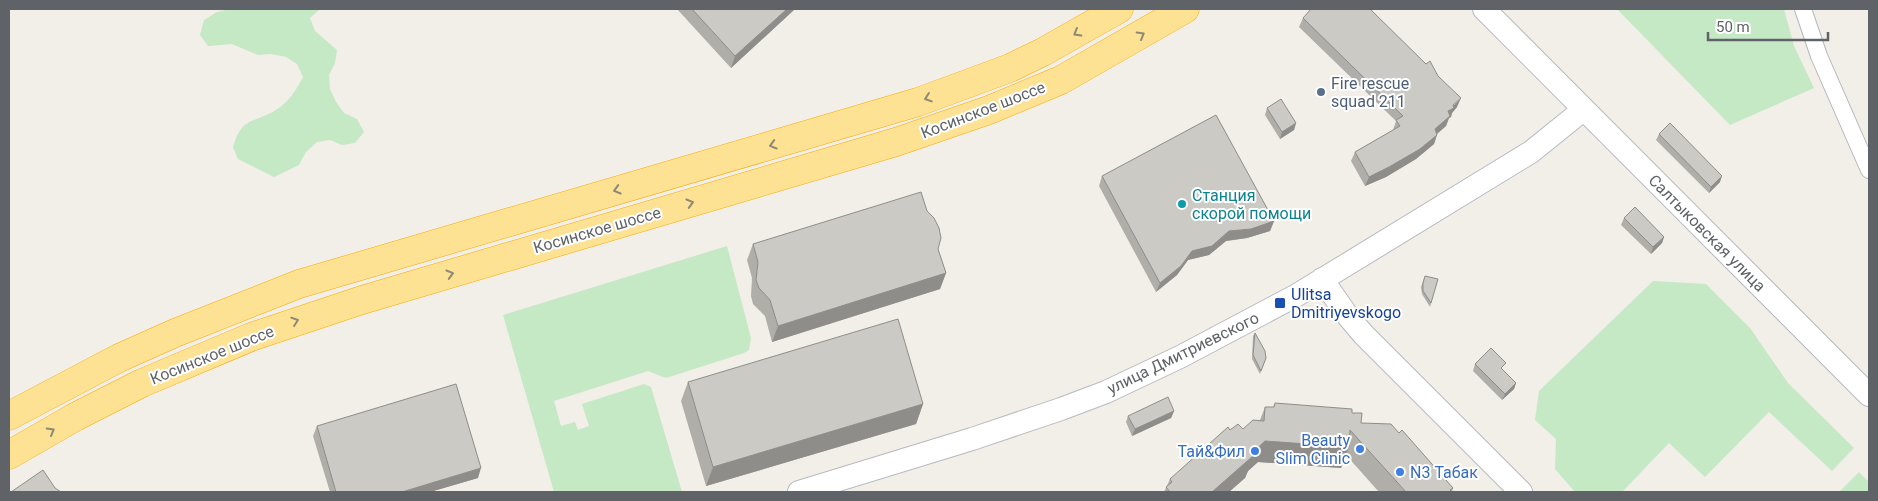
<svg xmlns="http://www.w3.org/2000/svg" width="1878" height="501" font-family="Roboto,sans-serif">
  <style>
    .green { fill: #c5e8c5 }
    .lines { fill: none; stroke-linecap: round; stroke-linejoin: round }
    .street-casing { stroke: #b5b8bc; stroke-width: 18 }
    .secondary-casing { stroke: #b6babf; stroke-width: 24 }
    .highway-casing { stroke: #f9ab00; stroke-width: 29 }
    .street { stroke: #fff; stroke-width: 16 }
    .secondary { stroke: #fff; stroke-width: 22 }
    .highway { stroke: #fde293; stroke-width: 28 }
    .wall { fill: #afaea9 }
    .shaded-wall { fill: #8f8d8a }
    .building { fill: #cccac5; stroke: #8f8d8a }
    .oneway { stroke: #8e8975 }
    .service-dot { fill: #5c6f8a; stroke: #fff; stroke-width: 2 }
    .culture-dot { fill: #0f9aa8; stroke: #fff; stroke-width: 2 }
    .transit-dot { fill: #1a4fb4; stroke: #fff; stroke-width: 2 }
    .shop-dot { fill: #3f7fe0; stroke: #fff; stroke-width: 2 }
    .labels { text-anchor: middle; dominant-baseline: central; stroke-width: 4; stroke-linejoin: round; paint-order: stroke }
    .service-label { font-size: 16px; fill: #4e5e75; stroke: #fff; text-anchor: start }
    .street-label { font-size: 16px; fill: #5f6368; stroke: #fff }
    .culture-label { font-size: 16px; fill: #0d838f; stroke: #fff; text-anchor: start }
    .transit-label { font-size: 16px; fill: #164399; stroke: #fff; text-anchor: start }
    .shop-label { font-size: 16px; fill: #366cbe; stroke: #fff; text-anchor: end }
  </style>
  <rect width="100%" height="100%" fill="#f1efe8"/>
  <path class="green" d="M230,9H320L310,18L315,31L337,50L335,63L329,75L330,89L336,102L344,113L357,119L364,132L355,143L342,145L330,140L317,142L306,152L299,165L274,177L238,159L233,147C242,116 253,124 276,110C288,103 297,89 303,77L297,64L286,57L271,54L258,55L232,44L208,46L200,35L204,20L217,12Z
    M1617,9H1784L1794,46L1814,88L1730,125Z
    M727,246L751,338L749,350L744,353L666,378L648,371L554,401L561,426L575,422L578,430L589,426L582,404L644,384L651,387L682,492H554L503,315Z
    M1653,281L1706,284L1750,328L1788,383L1854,448L1832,471L1769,412L1705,477L1669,443L1622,492H1575L1555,469L1556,439L1535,420L1539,391Z
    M1859,472L1869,482V492H1839Z"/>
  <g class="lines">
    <defs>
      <path id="street" d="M1803,9L1819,56L1869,170"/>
      <path id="secondary" d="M1484,9L1869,395
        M1322,279L1347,315L1363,334L1521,492
        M799,492L972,439L1061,409L1106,392L1180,357L1297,295L1531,152L1583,110"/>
      <path id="highway" d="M9,416L119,358L175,333L299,284L918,102L1010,68L1043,52L1119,9
        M9,455L75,417L142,383L251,337L362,300L896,142L989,110L1061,80L1185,9"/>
    </defs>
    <use href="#street" class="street-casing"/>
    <use href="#secondary" class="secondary-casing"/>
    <use href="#highway" class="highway-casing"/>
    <use href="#street" class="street"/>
    <use href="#secondary" class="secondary"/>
    <use href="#highway" class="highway"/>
  </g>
  <path class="wall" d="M677,9H795L731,68Z
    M1303,18L1457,107L1452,113L1451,117L1449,118L1446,126L1437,134L1434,144L1416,159L1386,177L1365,186L1351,161L1355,152L1393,130L1396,121L1299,27Z
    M1267,108L1296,123L1294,130L1280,139L1265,115Z
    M1659,134L1720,182L1709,193L1656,140Z
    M1102,176L1274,221L1270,231L1247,238L1226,241L1209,255L1188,260L1177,275L1156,292L1099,186Z
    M1624,218L1664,237L1662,243L1651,254L1621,225Z
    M753,244L938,249L946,273L940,289L772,342L765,316L753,304L751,296L752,278L747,260Z
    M1425,276L1438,279L1430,307L1422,294L1421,287Z
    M1255,333L1266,358L1260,374L1252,359L1253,336Z
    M1475,364L1503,370L1516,383L1514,389L1502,400L1473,371Z
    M688,382L923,404L916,424L706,486L681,401Z
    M1275,403L1352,413L1361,423L1399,433L1453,488L1452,492H1379L1346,455L1341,468L1258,462L1248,471L1245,478L1229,492H1164L1170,479L1230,430L1243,429L1260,420L1265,407H1273Z
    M1174,411L1171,418L1132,436L1126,422L1128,416Z
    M317,426L478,478L430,492H330L313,436Z"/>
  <path class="shaded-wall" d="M787,9H795L731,68L735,56Z
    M1461,98L1457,107L1452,113L1451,117L1449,118L1446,126L1431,139L1435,129L1448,111Z
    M1296,123L1294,130L1280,139L1282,132Z
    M1437,135L1434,144L1416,159L1386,177L1365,186L1369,177Z
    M1722,176L1720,182L1709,193L1711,187Z
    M1274,221L1270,231L1247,238L1226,241L1209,255L1188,260L1177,275L1156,292L1160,283L1192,251L1229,231Z
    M1664,237L1662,243L1651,254L1653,247Z
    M946,273L940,289L772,342L778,326Z
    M1516,383L1514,389L1502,400L1505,394Z
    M923,404L916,424L706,486L713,467Z
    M1174,411L1171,418L1132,436L1135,429Z
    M1265,441L1349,447L1341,468L1258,462L1248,471L1245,478L1229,492H1212L1251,454Z
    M481,468L478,478L430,492H402Z"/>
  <path class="building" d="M692,9H787L735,56Z
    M1311,9H1370L1426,64L1430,61L1438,76L1461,98L1453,105L1454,108L1448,111L1450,116L1435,129L1437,135L1420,149L1389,167L1369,177L1355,152L1400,126L1396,120L1403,116L1303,18Z
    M1281,99L1296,123L1282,132L1267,108Z
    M1216,115L1274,221L1251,229L1229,231L1212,246L1192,251L1181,266L1160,283L1102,176Z
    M1670,123L1722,176L1711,187L1659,134Z
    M921,192L927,211L934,218L939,228L941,238L938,249L946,273L778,326L770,300L759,288L756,280L758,262L753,244Z
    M1635,207L1664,237L1653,247L1624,218Z
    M1425,276L1438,279L1431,303L1423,291V283Z
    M898,319L923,404L713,467L688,382Z
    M1255,333L1265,351L1266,358L1261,371L1253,355Z
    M1491,348L1506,363L1501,368L1516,383L1505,394L1475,364Z
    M456,384L481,468L402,492H336L317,426Z
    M1168,397L1174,411L1135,429L1128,416Z
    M1275,403L1352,409V413H1362L1361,423L1391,424L1399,433L1402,430L1453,488L1450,490L1452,492H1406L1350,430L1349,447L1265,441L1251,454L1253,456L1212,492H1170L1166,487L1172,482L1170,479L1228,427L1230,430L1238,424L1243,429L1253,420L1264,421L1265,407H1274Z
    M43,470L55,488L61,492H11Z"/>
  <defs><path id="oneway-chevron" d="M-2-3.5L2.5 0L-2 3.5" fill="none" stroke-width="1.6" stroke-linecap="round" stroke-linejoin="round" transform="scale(1.25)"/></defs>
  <g class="oneway">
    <use href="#oneway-chevron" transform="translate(1077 33) rotate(150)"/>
    <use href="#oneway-chevron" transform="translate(1141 35) rotate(-30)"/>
    <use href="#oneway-chevron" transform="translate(928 98) rotate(161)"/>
    <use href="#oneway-chevron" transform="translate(773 145) rotate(164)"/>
    <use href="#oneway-chevron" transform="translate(617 190) rotate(164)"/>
    <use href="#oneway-chevron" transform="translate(690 203) rotate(-16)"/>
    <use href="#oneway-chevron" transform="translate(450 274) rotate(-16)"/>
    <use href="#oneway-chevron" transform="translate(295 321) rotate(-19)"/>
    <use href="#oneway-chevron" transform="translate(51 431) rotate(-30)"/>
  </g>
  <circle class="service-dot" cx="1321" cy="92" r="5"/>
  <circle class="culture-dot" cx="1182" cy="204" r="5"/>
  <rect class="transit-dot" x="1274" y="297" width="12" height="12" rx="2.5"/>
  <g class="shop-dot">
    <circle cx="1360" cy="449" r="5"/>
    <circle cx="1255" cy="451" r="5"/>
    <circle cx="1400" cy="472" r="5"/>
  </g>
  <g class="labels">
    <g class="service-label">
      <text x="1331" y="83">Fire rescue<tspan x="1331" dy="18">squad 211</tspan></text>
    </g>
    <g class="street-label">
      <text transform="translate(983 110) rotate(-21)">Косинское шоссе</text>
      <text transform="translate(597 230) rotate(-16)">Косинское шоссе</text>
      <text transform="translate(1707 233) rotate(45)">Салтыковская улица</text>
      <text transform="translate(1183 353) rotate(-26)">улица Дмитриевского</text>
      <text transform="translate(212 355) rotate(-22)">Косинское шоссе</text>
    </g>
    <g class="culture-label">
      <text x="1192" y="195">Станция<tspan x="1192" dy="18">скорой помощи</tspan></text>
    </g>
    <g class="transit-label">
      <text x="1291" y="294">Ulitsa<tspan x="1291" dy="18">Dmitriyevskogo</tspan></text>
    </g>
    <g class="shop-label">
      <text x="1350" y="440">Beauty<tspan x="1350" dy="18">Slim Clinic</tspan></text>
      <text x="1245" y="451">Тай&amp;Фил</text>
      <text x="1410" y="472" text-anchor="start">N3 Табак</text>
    </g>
  </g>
  <rect width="1878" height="501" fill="none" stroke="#5f6368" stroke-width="20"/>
  <path d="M1708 32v8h120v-8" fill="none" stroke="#5f6368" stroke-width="2.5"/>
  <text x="1716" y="32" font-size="15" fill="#5f6368" stroke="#ffffff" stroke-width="4" paint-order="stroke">50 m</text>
</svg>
